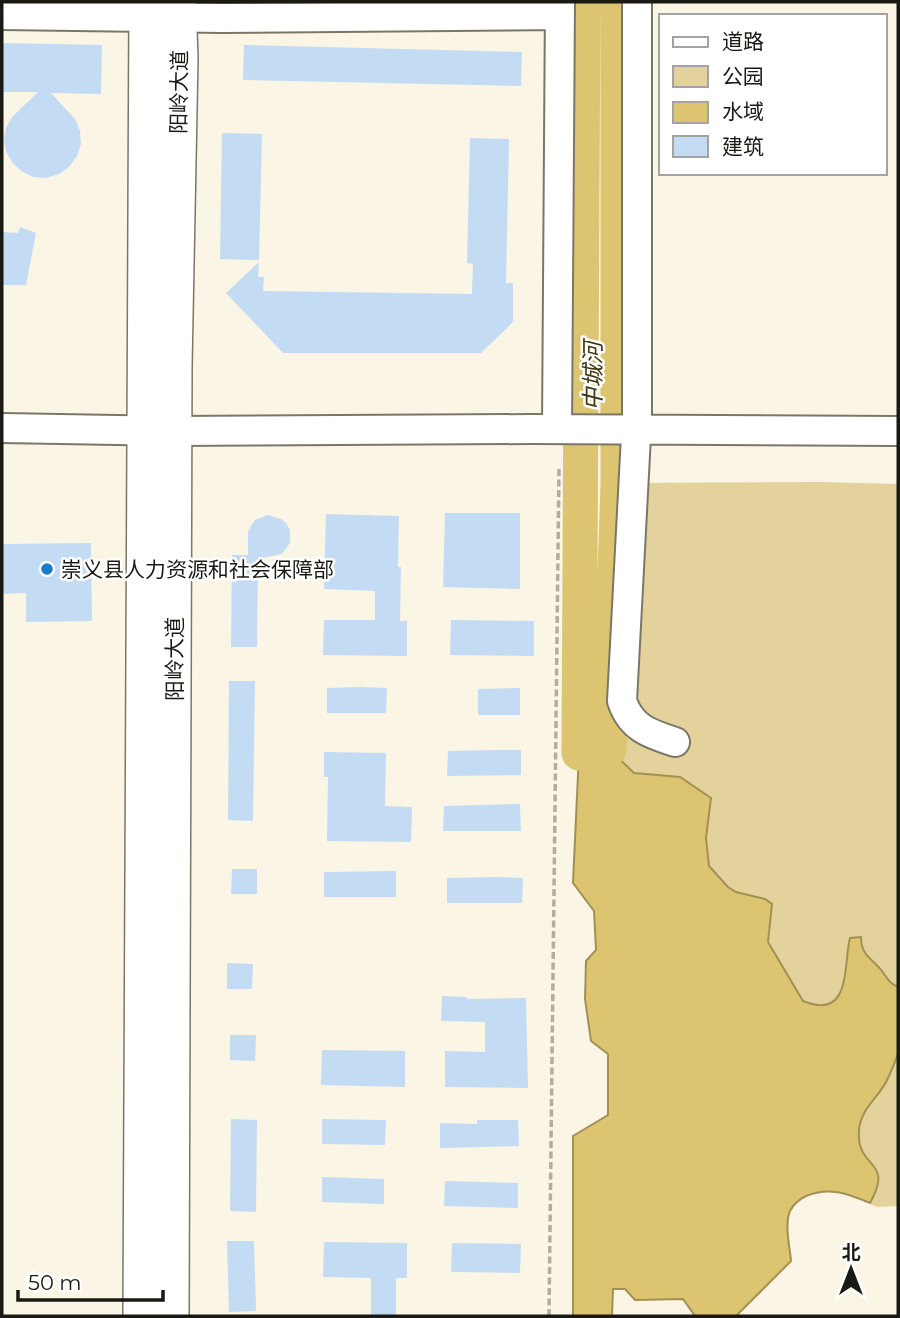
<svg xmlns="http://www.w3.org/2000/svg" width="900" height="1318" font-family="Montserrat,'Noto Sans SC',sans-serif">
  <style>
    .green { fill: #e3d29b }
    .water { fill: #dcc470; stroke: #a29154; stroke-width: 2 }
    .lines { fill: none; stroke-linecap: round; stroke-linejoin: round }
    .river { stroke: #dcc470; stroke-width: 35 }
    .building { fill: #c3dcf4 }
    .minor-casing { stroke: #7b7768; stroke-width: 32 }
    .major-casing { stroke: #7b7768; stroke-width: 38 }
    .path { stroke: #b1ada0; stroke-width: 3.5; stroke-dasharray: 7 3.5; stroke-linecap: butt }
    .minor { stroke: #fff; stroke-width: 28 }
    .major { stroke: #fff; stroke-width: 35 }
    .poi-dot { fill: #1b7dc9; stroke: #fff; stroke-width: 2.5 }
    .labels { text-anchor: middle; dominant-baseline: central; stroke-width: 5; stroke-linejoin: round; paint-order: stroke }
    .street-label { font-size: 21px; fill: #1a1913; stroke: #fff }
    .poi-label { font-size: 21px; fill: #1a1913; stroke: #fff; text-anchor: start }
    .water-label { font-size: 23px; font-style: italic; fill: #403611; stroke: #fff }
  </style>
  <rect width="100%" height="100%" fill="#faf5e4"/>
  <path class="green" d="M820,482L898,484V1206L877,1207L843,1192L819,1190L800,1199L790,1211L788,1227L791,1261L736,1316H695L683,1299L635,1300L625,1289H613L612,1316H573V1136L608,1115V1054L591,1041L585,999L586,961L596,950L594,911L573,883L579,753L609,748L622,483Z"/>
  <path class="water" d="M609,749L634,773L680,777L711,798L706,838L709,866L728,887L736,892L765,899L772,904L768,942L803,1001C852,1021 843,965 850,938L861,937C861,956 872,958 882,971C887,978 889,983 898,987C898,1005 900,1037 898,1053C896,1061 891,1071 888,1078C880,1097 861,1107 859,1130C856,1171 895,1158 870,1203C848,1194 829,1186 806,1196C800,1199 793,1205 790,1211C784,1225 790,1247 791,1261L736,1316H695L683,1299L635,1300L625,1289H613L612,1316H573V1136L608,1115V1054L591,1041L585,999L586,961L596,950L594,911L573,883L579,753Z"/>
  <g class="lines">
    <path class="river" d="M583,2L579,753L609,749L618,485V2"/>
  </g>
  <path class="building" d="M2,43L102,45L101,94L51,93L75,119L80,131L81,144L77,156L69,167L59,174L46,178L33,177L21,171L12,162L6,151L4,140L6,128L12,117L38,92H2Z
    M244,45L522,52L521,86L243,80Z
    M222,133L262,134L259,260L220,259Z
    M470,138L509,139L506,283H513V322L481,353H283L226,293L259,262L258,277H264L263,291L472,294L473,264L467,263Z
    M20,227L36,233L26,285H2V232L18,233Z
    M445,513H520V589L443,587Z
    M326,514L399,516L398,567H401L400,621H407V656L323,655L324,620H375V591L324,589Z
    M268,515L281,519L286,523L290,530V543L282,554L258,559L257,647H231L232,555H248V532L251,526L255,520Z
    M91,543L92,621L26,622V593L2,594V544Z
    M451,620L534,621V656L450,655Z
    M229,681H255L253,821L228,820Z
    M361,687L387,688L386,713H327V688Z
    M520,688V715H478V689Z
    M496,750H521V775L447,776L448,751Z
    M324,752L386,753L385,806L412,807L411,842L327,841L328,777H324Z
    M520,804L521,831H443L444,806Z
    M232,869H257V894H231Z
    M396,871V897H324V872Z
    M497,877L523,878L522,903H447V878Z
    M227,963L253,964L252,989H227Z
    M442,996L467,997V999L526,998L528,1088L445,1087V1051L485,1052V1022L441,1021Z
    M230,1035H256L255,1061L230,1060Z
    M322,1050L405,1051V1087L321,1085Z
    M231,1119L257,1120L256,1212L230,1211Z
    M322,1119L386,1120L385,1145L322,1144Z
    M477,1120H518L519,1146L440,1148V1123L477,1124Z
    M322,1177L384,1179V1204L322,1202Z
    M445,1181L518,1183V1208L444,1206Z
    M227,1241H254L256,1311L229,1312Z
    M324,1242L407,1243V1278H396V1316H371V1278L323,1277Z
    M452,1243L521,1244L520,1273L451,1272Z"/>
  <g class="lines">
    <defs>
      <path id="minor" d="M637,2V417L622,701C631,728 650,734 675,742
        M2,15L222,18L560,15
        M2,428L174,431L531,429L898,431
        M557,429L560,2"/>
      <path id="major" d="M141,1316L147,2
        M171,1316L174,366L180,58L178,2"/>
    </defs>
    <use href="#minor" class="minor-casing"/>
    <use href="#major" class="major-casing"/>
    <path class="path" d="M549,1316L559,467"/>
    <use href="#minor" class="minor"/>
    <use href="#major" class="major"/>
  </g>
  <circle class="poi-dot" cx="47" cy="569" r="7"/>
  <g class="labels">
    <g class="street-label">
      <text transform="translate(179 92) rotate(-89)">阳岭大道</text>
      <text transform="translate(174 659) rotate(-90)">阳岭大道</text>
    </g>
    <g class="poi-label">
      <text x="61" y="569">崇义县人力资源和社会保障部</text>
    </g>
    <g class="water-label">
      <text transform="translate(593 376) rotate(-90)">中城河</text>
    </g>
  </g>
  <rect width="900" height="1318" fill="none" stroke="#1a1913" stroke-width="7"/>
  <rect x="659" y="14" width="228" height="161" fill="#ffffff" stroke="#a3a3a1" stroke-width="2"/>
  <rect x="673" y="37" width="35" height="10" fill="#ffffff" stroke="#a3a3a1" stroke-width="2"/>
  <text x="722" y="49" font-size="21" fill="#1a1913">道路</text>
  <rect x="673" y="66" width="35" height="21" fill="#e3d29b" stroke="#a3a3a1" stroke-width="2"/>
  <text x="722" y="84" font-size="21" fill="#1a1913">公园</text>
  <rect x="673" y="102" width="35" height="21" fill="#dcc470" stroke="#a3a3a1" stroke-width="2"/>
  <text x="722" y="119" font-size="21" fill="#1a1913">水域</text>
  <rect x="673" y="136" width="35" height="21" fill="#c3dcf4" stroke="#a3a3a1" stroke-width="2"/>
  <text x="722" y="154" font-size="21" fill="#1a1913">建筑</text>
  <g transform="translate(851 1269)" stroke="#ffffff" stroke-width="5" paint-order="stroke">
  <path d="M0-5L12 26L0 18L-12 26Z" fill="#1a1913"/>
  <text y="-10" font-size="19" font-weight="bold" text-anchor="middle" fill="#1a1913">北</text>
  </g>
  <path d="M18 1290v10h145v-10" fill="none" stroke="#1a1913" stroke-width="3.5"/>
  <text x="28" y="1290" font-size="21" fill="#1a1913" stroke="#ffffff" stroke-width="5" paint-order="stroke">50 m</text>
</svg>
